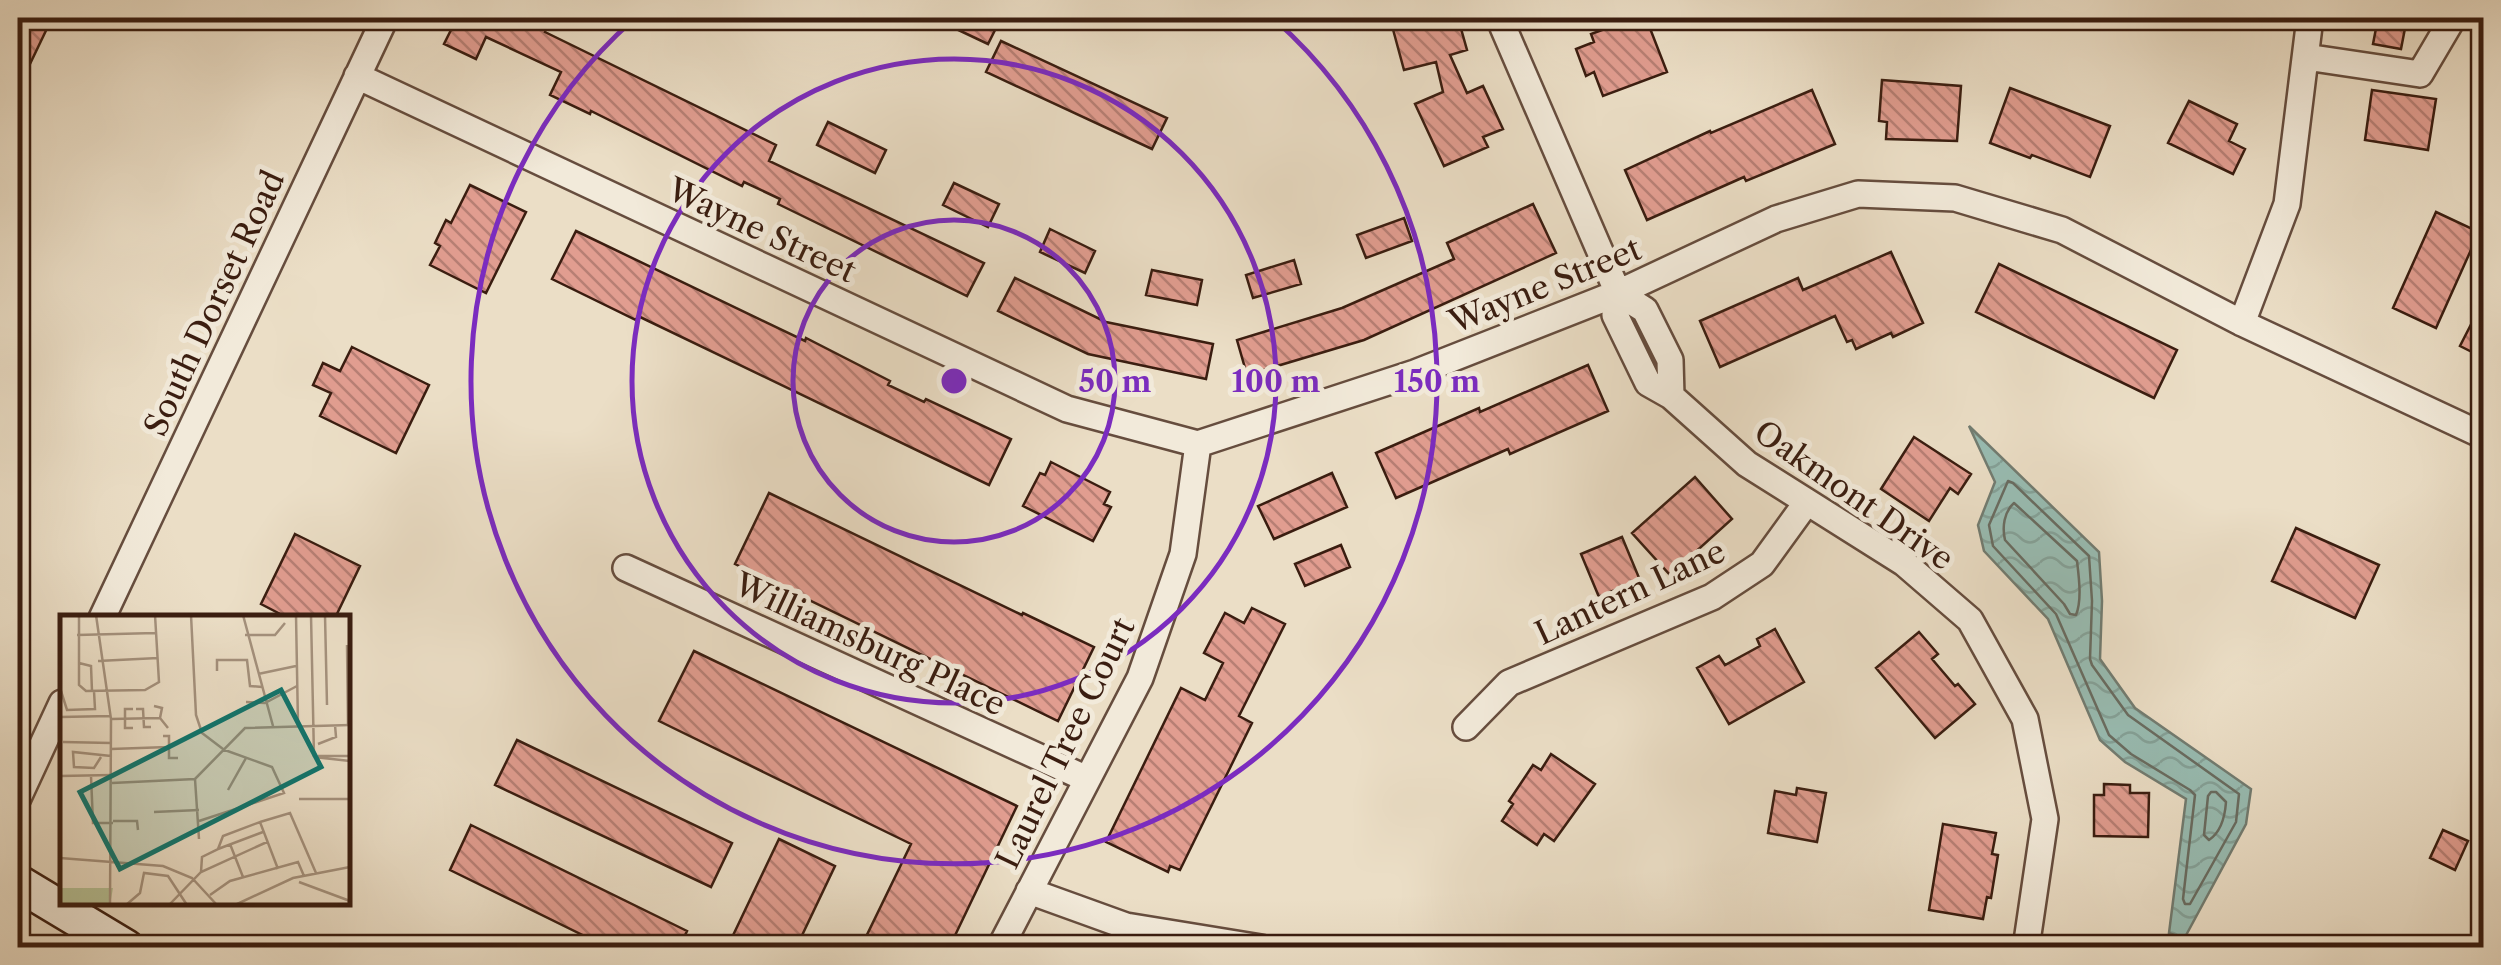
<svg xmlns="http://www.w3.org/2000/svg" width="2501" height="965" font-family="'Libre Caslon Text',serif">
  <style>
    .water { fill: url(#water-waves); stroke: #727c71; stroke-width: 2.5 }
    .lines { fill: none; stroke-linecap: round; stroke-linejoin: round }
    .shore { stroke: #696c61; stroke-width: 2.5 }
    .building { fill: url(#building-back-hatch); stroke: #3a1d10; stroke-width: 2.5 }
    .street-casing { stroke: #664d3e; stroke-width: 30 }
    .secondary-casing { stroke: #3a1d10; stroke-width: 40 }
    .street { stroke: #f2eada; stroke-width: 25 }
    .secondary { stroke: #f2eada; stroke-width: 35 }
    .ring { fill: none; stroke: #7b2cbf; stroke-width: 5 }
    .labels { text-anchor: middle; dominant-baseline: central; stroke-width: 10; stroke-linejoin: round; paint-order: stroke }
    .street-label { font-size: 32px; fill: #3a1d10; stroke: #f2eada }
    .inset-road { fill: none; stroke: #a4917d; stroke-width: 2.5 }
    .view { fill: #0f766e; fill-opacity: 0.15; stroke: #0f766e; stroke-width: 5 }
    .inset-edge { fill: none; stroke: #3a1d10; stroke-width: 5 }
    .centre { fill: #7b2cbf; stroke: #f2eada; stroke-width: 5 }
    .ring-label { font-size: 30px; text-anchor: middle; font-weight: bold; fill: #7b2cbf; stroke: #f2eada; stroke-width: 10; stroke-linejoin: round; paint-order: stroke }
  </style>
  <defs>
    <pattern id="water-waves" width="16" height="10" patternUnits="userSpaceOnUse" patternTransform="scale(2.5)"><rect width="16" height="10" fill="#98bcb2"/><path d="M0 5q4-4 8 0t8 0" fill="none" stroke="#84a198"/></pattern>
    <pattern id="building-back-hatch" width="6" height="6" patternUnits="userSpaceOnUse" patternTransform="scale(2.5)"><rect width="6" height="6" fill="#e19d90"/><path d="M-1 5l2 2M0 0l6 6M5-1l2 2" fill="none" stroke="#b77f74"/></pattern>
  </defs>
  <rect width="100%" height="100%" fill="#ebdec6"/>
  <filter id="stains"><feTurbulence type="fractalNoise" baseFrequency=".002" numOctaves="4"/><feColorMatrix values="0 0 0 0 .2 0 0 0 0 .09 0 0 0 0 .02 0 0 0 .5 -.17"/></filter>
  <radialGradient id="worn" r=".72"><stop offset=".6" stop-color="#630" stop-opacity="0"/><stop offset="1" stop-color="#630" stop-opacity=".3"/></radialGradient>
  <path class="water" d="M1969,426L2099,552L2102,601L2100,659L2135,708L2251,789L2246,824L2184,939L2169,933L2186,799L2125,762L2100,740L2048,619L1984,551L1978,525L1995,482Z"/>
  <g class="lines">
    <path class="shore" d="M2008,481L2013,483L2089,556L2092,601L2090,659L2092,665L2128,715L2239,794L2236,822L2190,904H2185L2183,899L2195,795L2190,790L2131,754L2109,735L2056,614L1993,546L1989,525Z
      M2014,503L2077,561C2079,578 2082,600 2076,615L2070,614L2064,604L2005,540C2002,527 2004,512 2014,503Z
      M2211,792H2216L2226,802C2225,816 2221,832 2209,840L2204,835L2208,796Z"/>
  </g>
  <path class="building" d="M18,18H52L18,89Z
    M457,18H552L545,32L776,145L769,161L984,263L967,296L778,204L780,199L744,182L742,186L591,111L590,114L550,95L561,72L486,37L476,59L444,44Z
    M933,18H1001L988,44Z
    M1407,18H1458L1467,50L1450,55L1467,93L1483,86L1503,129L1483,137L1488,147L1444,166L1415,104L1443,92L1436,62L1404,70L1391,22Z
    M1635,18H1646L1667,72L1603,96L1594,72L1586,76L1576,49L1594,42L1591,34Z
    M2378,18H2407L2401,49L2373,44Z
    M1001,41L1167,118L1152,149L986,72Z
    M1882,80L1961,86L1957,141L1886,139L1887,122L1879,121Z
    M2010,88L2110,126L2090,177L2032,155L2030,158L1990,143Z
    M1812,90L1835,144L1746,181L1744,177L1647,220L1625,170L1710,131L1711,133Z
    M2372,90L2436,99L2428,150L2365,140Z
    M2189,101L2237,124L2229,141L2245,149L2233,174L2168,143Z
    M828,122L886,150L875,173L817,145Z
    M954,183L999,204L988,227L943,205Z
    M470,185L526,212L486,293L430,265L440,246L435,243L446,220L451,223Z
    M1533,204L1556,253L1364,340L1247,375L1237,340L1342,308L1454,259L1447,243Z
    M2436,212L2479,232L2436,328L2393,308Z
    M1404,218L1412,241L1366,258L1357,235Z
    M1050,229L1095,251L1085,273L1040,252Z
    M576,231L805,341L806,338L890,381L888,385L924,402L926,399L1011,439L989,485L638,316L636,320L552,279Z
    M1891,252L1923,323L1893,337L1891,333L1856,349L1852,340L1847,342L1835,316L1720,367L1700,321L1798,278L1803,290Z
    M1294,260L1301,284L1253,298L1246,275Z
    M1999,264L2177,350L2154,398L1976,312Z
    M1152,270L1202,280L1197,305L1146,295Z
    M1015,278L1106,322L1213,344L1206,379L1088,354L998,311Z
    M2484,299V358L2460,346Z
    M352,347L429,385L396,453L320,416L331,393L313,385L323,363L340,371Z
    M1588,365L1608,411L1510,454L1508,449L1396,498L1376,453L1479,408L1480,412Z
    M1914,437L1971,474L1958,494L1950,488L1929,521L1881,489Z
    M1051,462L1110,492L1104,504L1111,507L1093,541L1023,506L1040,473L1045,475Z
    M1332,473L1347,507L1274,539L1258,506Z
    M1695,477L1732,519L1670,575L1632,533Z
    M769,493L1022,615L1023,613L1094,647L1058,721L735,564Z
    M2296,528L2379,565L2355,618L2272,581Z
    M295,534L360,566L335,618H288L261,604Z
    M1622,537L1642,585L1620,594L1617,589L1599,597L1581,554Z
    M1341,545L1350,567L1305,586L1295,564Z
    M1252,608L1285,624L1239,716L1252,723L1180,870L1170,866L1168,872L1106,842L1181,688L1205,700L1223,663L1204,653L1225,613L1244,623Z
    M1775,629L1804,682L1729,724L1697,668L1719,656L1725,665L1760,646L1757,639Z
    M1919,632L1938,654L1932,659L1955,686L1958,684L1975,704L1935,738L1876,668Z
    M694,651L1017,806L949,948H873L863,943L911,844L659,721Z
    M517,740L732,843L711,887L495,785Z
    M1551,754L1595,784L1554,841L1544,834L1537,845L1502,821L1513,804L1509,801L1533,765L1541,770Z
    M2104,784L2130,785V793H2149L2148,837L2094,836V795H2104Z
    M1797,788L1826,793L1817,842L1768,833L1775,791L1796,795Z
    M1943,824L1996,833L1992,854L1998,855L1991,898L1987,897L1983,919L1929,910Z
    M471,825L687,931L679,948H609L450,870Z
    M2443,830L2468,841L2455,870L2430,858Z
    M779,839L835,866L796,948H727Z"/>
  <g class="lines">
    <defs>
      <path id="street" d="M1502,18L1503,27L1618,293
        M2306,57L2420,74L2453,18
        M357,76L1067,409L1198,444L1415,373L1618,293L1776,219L1858,194L1955,198L2062,230L2242,323L2484,436
        M1618,293L1615,315L1648,383L1671,396L1747,464L1904,563L1970,620L2025,719L2045,819L2026,948
        M1618,293L1645,310L1670,360L1671,396
        M2242,323L2287,204L2310,18
        M626,568L1087,779
        M102,618L385,18
        M1466,727L1509,683L1712,597L1762,564L1807,502
        M18,798L62,703
        M1029,891L1126,926L1261,948
        M1000,948L1140,678L1183,554L1198,444"/>
      <path id="secondary" d="M18,883L126,948"/>
    </defs>
    <use href="#street" class="street-casing"/>
    <use href="#secondary" class="secondary-casing"/>
    <use href="#street" class="street"/>
    <use href="#secondary" class="secondary"/>
  </g>
  <g class="ring">
    <circle cx="954" cy="381" r="161"/>
    <circle cx="954" cy="381" r="322"/>
    <path d="M1274 19A483 483 0 1 1 634 19"/>
  </g>
  <g class="labels">
    <g class="street-label">
      <text transform="translate(762 230) rotate(25)">Wayne Street</text>
      <text transform="translate(1545 285) rotate(-22)">Wayne Street</text>
      <text transform="translate(214 303) rotate(-65)">South Dorset Road</text>
      <text transform="translate(1854 495) rotate(35)">Oakmont Drive</text>
      <text transform="translate(1630 592) rotate(-25)">Lantern Lane</text>
      <text transform="translate(870 644) rotate(25)">Williamsburg Place</text>
      <text transform="translate(1065 743) rotate(-64)">Laurel Tree Court</text>
    </g>
  </g>
  <g transform="translate(60 615)">
    <rect width="290" height="290" fill="#ebdec6"/>
    <path d="M0,273H53L50,290H0Z" fill="#b6c196"/>
    <path class="inset-road" d="M19,0V70L26,76L85,75L99,67L95,0M36,0L51,104L50,290M131,0L136,100L142,118L163,134M183,0L213,111M236,0L238,110M251,0L254,142M265,0L267,90M17,20L95,18M185,20H215L225,8M287,30L288,110M38,46L98,43M19,48L31,51L32,76M157,56V45H187L190,71L202,72M198,59L236,51M1,76L7,95L35,94L34,76M186,87L205,88L237,71M94,91L102,93L100,103L108,113M73,94H65V113H73M76,94H83L84,112H91M0,102L51,101M51,104L100,103M103,121H109V143H118M3,127L51,128M258,129L276,122L275,110M51,134L108,132M258,141H290M41,142L34,153L14,152L13,137L51,141M254,142L290,146M0,161L52,160M31,161L33,208H53M135,164L139,224M52,168L135,164L185,113L290,110M168,175L186,143M239,184H290M94,197L139,195M53,206H77L78,215M139,206L224,178L212,152L162,134M200,207L230,198L256,258M170,229L183,262M158,234L203,217M0,243L103,251L132,263L157,290M141,257L142,242L158,234L163,221L200,207L218,254M239,267L290,286M150,280L170,266L238,247L244,261M66,290L80,278L84,258L108,261L127,290M109,290L141,257L207,227M175,290L233,263L290,252"/>
    <path class="view" d="M221,75L261,152L60,254L20,177Z"/>
    <rect width="290" height="290" class="inset-edge"/>
  </g>
  <circle cx="954" cy="381" r="15" class="centre"/>
  <g class="ring-label">
    <text x="1115" y="392">50 m</text>
    <text x="1276" y="392">100 m</text>
    <text x="1437" y="392">150 m</text>
  </g>
  <rect width="2501" height="965" fill="none" stroke="#ebdec6" stroke-width="60"/>
  <rect x="20" y="20" width="2461" height="925" fill="none" stroke="#3a1d10" stroke-width="5"/>
  <rect x="30" y="30" width="2441" height="905" fill="none" stroke="#3a1d10" stroke-width="2.5"/>
  <rect width="100%" height="100%" filter="url(#stains)"/>
  <rect width="100%" height="100%" fill="url(#worn)"/>
</svg>
